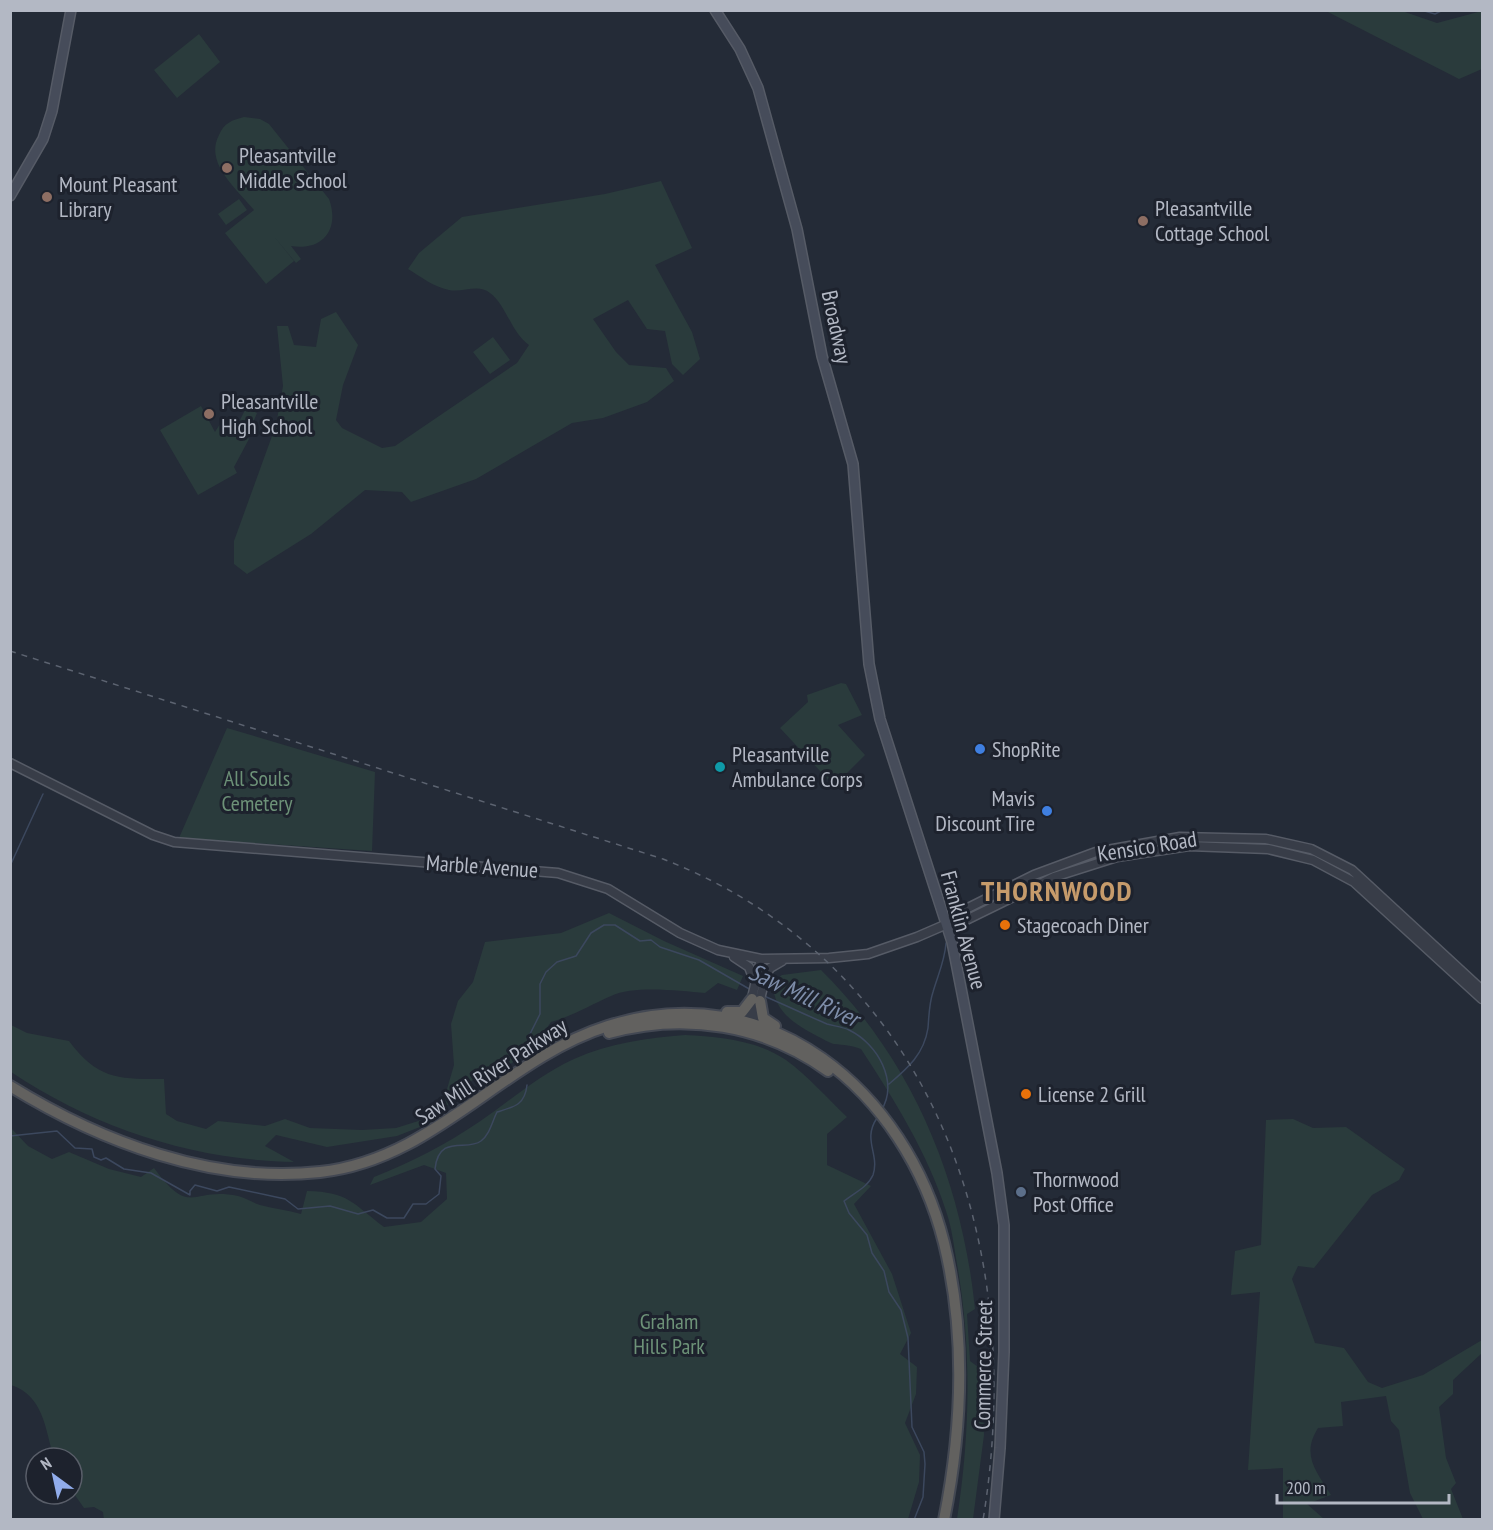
<svg xmlns="http://www.w3.org/2000/svg" width="1493" height="1530" font-family="'PT Sans Narrow',sans-serif">
  <style>
    .green { fill: #2a3b3c }
    .lines { fill: none; stroke-linecap: round; stroke-linejoin: round }
    .stream { stroke: #3c485e; stroke-width: 1.5 }
    .tertiary-casing { stroke: #565b66; stroke-width: 11 }
    .secondary-casing { stroke: #565b66; stroke-width: 12 }
    .trunk-casing { stroke: #434853; stroke-width: 14 }
    .tertiary { stroke: #383d48; stroke-width: 8 }
    .secondary { stroke: #464c5a; stroke-width: 9 }
    .trunk { stroke: #62615f; stroke-width: 10 }
    .rail { stroke: #5c6370; stroke-width: 1.5; stroke-dasharray: 6 6; stroke-linecap: butt }
    .education-dot { fill: #8d6e63; stroke: #1d222d; stroke-width: 2 }
    .shop-dot { fill: #3f7fe0; stroke: #1d222d; stroke-width: 2 }
    .culture-dot { fill: #0f9aa8; stroke: #1d222d; stroke-width: 2 }
    .food-dot { fill: #e8710a; stroke: #1d222d; stroke-width: 2 }
    .service-dot { fill: #5c6f8a; stroke: #1d222d; stroke-width: 2 }
    .labels { text-anchor: middle; dominant-baseline: central; stroke-width: 6; stroke-linejoin: round; paint-order: stroke }
    .poi-label { font-size: 22px; fill: #b3b8c4; stroke: #1d222d; text-anchor: start }
    .street-label { font-size: 22px; fill: #b3b8c4; stroke: #1d222d }
    .park-label { font-size: 22px; fill: #6d9278; stroke: #1d222d }
    .water-label { font-size: 24px; font-style: italic; fill: #7e8da9; stroke: #1d222d }
    .district-label { font-size: 28px; font-weight: bold; letter-spacing: 1.5px; fill: #c69b6b; stroke: #1d222d }
  </style>
  <rect width="100%" height="100%" fill="#242b37"/>
  <path class="green" d="M1326,11H1402L1437,23L1482,11V69L1459,79Z
    M199,34L220,62L177,98L154,70Z
    M244,117L260,119L269,124L329,199C340,229 323,251 291,246L301,259L296,263L272,234L294,261L266,284L225,233L254,210C237,189 204,163 219,135C224,123 232,120 244,117Z
    M661,181L692,248L655,265L692,332L700,359L683,375L672,364L665,331L647,329L628,300L593,319L616,352L629,365L666,368L674,381L647,402L603,418L572,423L476,479L411,502L402,492L365,490L311,534L247,574L234,564V541L276,425L283,386L277,326H288L294,345L316,347L321,319L336,312L358,345L343,385L336,420L342,428L382,448L395,446L517,363L529,345C511,332 506,305 490,293C478,283 463,293 449,290C434,287 421,277 408,269L419,253L462,217L605,194Z
    M239,199L247,210L226,225L218,214Z
    M493,337L510,360L490,374L473,352Z
    M201,406L215,432L220,424L245,435L249,439L234,467L237,473L198,495L160,430Z
    M246,408L257,413L249,432L237,426Z
    M841,683L846,684L862,715L838,725L865,755L834,786L780,728L808,702L807,695Z
    M227,728L375,772L372,851L179,838Z
    M609,913L664,941L743,976L737,990L718,983L705,993C679,991 635,985 611,996C590,1005 573,1016 551,1022L531,1050L509,1065L492,1067L471,1081L430,1123L397,1136L327,1147L276,1135L265,1146L294,1162C192,1160 95,1128 11,1072V1025L27,1033L69,1041C98,1080 119,1079 164,1079L166,1114L177,1121L206,1129L218,1121L265,1126L285,1119L310,1128L362,1130L396,1128L428,1118L445,1096L454,1065L451,1024L458,1001L473,982L485,942L561,933Z
    M821,970C913,1061 962,1181 975,1309L967,1314L970,1361L982,1370L984,1435L973,1519H957C970,1435 972,1349 957,1264C954,1247 952,1228 946,1211C928,1154 894,1099 861,1049C851,1045 844,1045 834,1044C829,1043 822,1038 817,1036C794,1024 772,1010 773,981L782,975Z
    M685,1035C719,1037 757,1040 786,1060C808,1076 827,1098 847,1117L827,1134V1165L871,1186L854,1204L892,1274L911,1333L900,1354L917,1367L916,1394L905,1423L920,1455L919,1482L908,1519L104,1520L103,1512L94,1507L84,1508L72,1491V1458H54C45,1429 44,1396 11,1385V1128L28,1146L52,1159L69,1152L109,1169L141,1177L154,1168C192,1219 191,1186 238,1196C246,1198 253,1203 260,1205C274,1209 288,1210 301,1214L307,1191C349,1192 352,1203 384,1227L421,1222L447,1199L446,1173L424,1165L370,1185L374,1177C412,1162 445,1145 479,1122C510,1101 539,1075 574,1059C609,1043 647,1038 685,1035Z
    M1293,1119L1313,1128L1346,1127L1405,1169L1399,1180L1372,1195L1314,1268L1298,1266L1292,1279L1315,1343L1344,1348L1368,1382L1382,1388L1423,1375L1482,1340V1353L1453,1380V1394L1439,1407L1446,1458L1456,1483L1451,1489L1463,1519H1423L1410,1493L1399,1430L1391,1421L1386,1396L1341,1402L1343,1426L1318,1428C1301,1455 1316,1471 1331,1495L1307,1504L1324,1519H1283V1468L1248,1470L1260,1292L1231,1295L1235,1251L1261,1245L1266,1120Z"/>
  <g class="lines">
    <path class="stream" d="M1421,10L1435,14L1443,10
      M10,866L43,794
      M764,996C785,1005 806,1015 827,1024C834,1026 843,1027 849,1030C878,1044 899,1082 881,1111
      M525,1057L528,1038L540,1014V984L546,972L557,962L576,956L591,933L604,925H615L640,941L651,940L660,947L699,960L751,990
      M889,1084C908,1068 924,1054 928,1028C929,1016 929,1004 933,992C938,975 945,960 946,943
      M877,1118C862,1140 880,1154 873,1175C868,1187 854,1193 844,1201L849,1213L867,1235L872,1253L884,1271L889,1292L901,1310L908,1338L912,1427L924,1452L925,1464L923,1497L914,1520
      M10,1136L57,1131L75,1148L92,1149L94,1157L101,1160L106,1158L124,1169L151,1173L190,1195V1191L195,1185L217,1191L229,1187L285,1199L298,1209L330,1206L358,1214L373,1210L387,1218H404L413,1204H426L439,1194L441,1176L435,1169C439,1133 467,1152 481,1141C490,1134 492,1122 497,1112C514,1107 525,1105 527,1085"/>
    <defs>
      <path id="tertiary" d="M10,763L153,835L174,842L558,873L608,889L680,933L718,950L761,959L829,958L868,954L917,937L947,924L954,915L1034,875L1096,852L1180,837L1266,839L1311,849L1352,870L1482,990
        M947,924H958L1054,877L1117,857L1189,846L1268,849L1313,860L1354,882L1482,999
        M734,957L749,967L754,980
        M745,1028L761,959
        M752,1031L766,975L770,968L782,961"/>
      <path id="secondary" d="M715,10L740,49L758,88L797,229L822,356L853,464L869,664L880,719L952,942L997,1173L1004,1225V1352L1000,1448L994,1520
        M10,196L43,139L52,111L71,10"/>
      <path id="trunk" d="M760,1001L763,1018L775,1026
        M727,1012H742L752,999
        M609,1033C685,1012 765,1025 828,1071
        M10,1086C101,1142 212,1184 320,1172C434,1160 503,1059 608,1026C769,975 906,1091 944,1243C966,1333 962,1430 944,1520"/>
    </defs>
    <use href="#tertiary" class="tertiary-casing"/>
    <use href="#secondary" class="secondary-casing"/>
    <use href="#trunk" class="trunk-casing"/>
    <use href="#tertiary" class="tertiary"/>
    <use href="#secondary" class="secondary"/>
    <use href="#trunk" class="trunk"/>
    <path class="rail" d="M10,651L663,859C936,966 1028,1247 983,1520"/>
  </g>
  <g class="education-dot">
    <circle cx="227" cy="168" r="6"/>
    <circle cx="47" cy="197" r="6"/>
    <circle cx="1143" cy="221" r="6"/>
    <circle cx="209" cy="414" r="6"/>
  </g>
  <g class="shop-dot">
    <circle cx="980" cy="749" r="6"/>
    <circle cx="1047" cy="811" r="6"/>
  </g>
  <circle class="culture-dot" cx="720" cy="767" r="6"/>
  <g class="food-dot">
    <circle cx="1005" cy="925" r="6"/>
    <circle cx="1026" cy="1094" r="6"/>
  </g>
  <circle class="service-dot" cx="1021" cy="1192" r="6"/>
  <g class="labels">
    <g class="poi-label">
      <text x="239" y="155">Pleasantville<tspan x="239" dy="25">Middle School</tspan></text>
      <text x="59" y="184">Mount Pleasant<tspan x="59" dy="25">Library</tspan></text>
      <text x="1155" y="208">Pleasantville<tspan x="1155" dy="25">Cottage School</tspan></text>
      <text x="221" y="401">Pleasantville<tspan x="221" dy="25">High School</tspan></text>
      <text x="992" y="749">ShopRite</text>
      <text x="732" y="754">Pleasantville<tspan x="732" dy="25">Ambulance Corps</tspan></text>
      <text x="1035" y="798" text-anchor="end">Mavis<tspan x="1035" dy="25">Discount Tire</tspan></text>
      <text x="1017" y="925">Stagecoach Diner</text>
      <text x="1038" y="1094">License 2 Grill</text>
      <text x="1033" y="1179">Thornwood<tspan x="1033" dy="25">Post Office</tspan></text>
    </g>
    <g class="street-label">
      <text transform="translate(837 327) rotate(78)">Broadway</text>
      <text transform="translate(1147 846) rotate(-9)">Kensico Road</text>
      <text transform="translate(482 866) rotate(4)">Marble Avenue</text>
      <text transform="translate(964 930) rotate(75)">Franklin Avenue</text>
      <text transform="translate(491 1071) rotate(-33)">Saw Mill River Parkway</text>
      <text transform="translate(983 1365) rotate(-89)">Commerce Street</text>
    </g>
    <g class="park-label">
      <text x="257" y="778">All Souls<tspan x="257" dy="25">Cemetery</tspan></text>
      <text x="669" y="1321">Graham<tspan x="669" dy="25">Hills Park</tspan></text>
    </g>
    <g class="water-label">
      <text transform="translate(804 995) rotate(25)">Saw Mill River</text>
    </g>
    <g class="district-label">
      <text x="1057" y="890">THORNWOOD</text>
    </g>
  </g>
  <rect width="1493" height="1530" fill="none" stroke="#b3b8c4" stroke-width="24"/>
  <g transform="translate(54 1476) rotate(327)"><circle r="28" fill="#1d222d" stroke="#595e69" stroke-width="1.5"/>
  <path d="M0-4.5L10 22L0 15L-10 22Z" fill="#91aceb"/>
  <text y="-9" font-size="16" font-weight="bold" text-anchor="middle" fill="#b3b8c4">N</text>
  </g>
  <path d="M1277 1494v9h172v-9" fill="none" stroke="#b3b8c4" stroke-width="3"/>
  <text x="1286" y="1494" font-size="18" fill="#b3b8c4" stroke="#1d222d" stroke-width="4.5" paint-order="stroke">200 m</text>
</svg>
